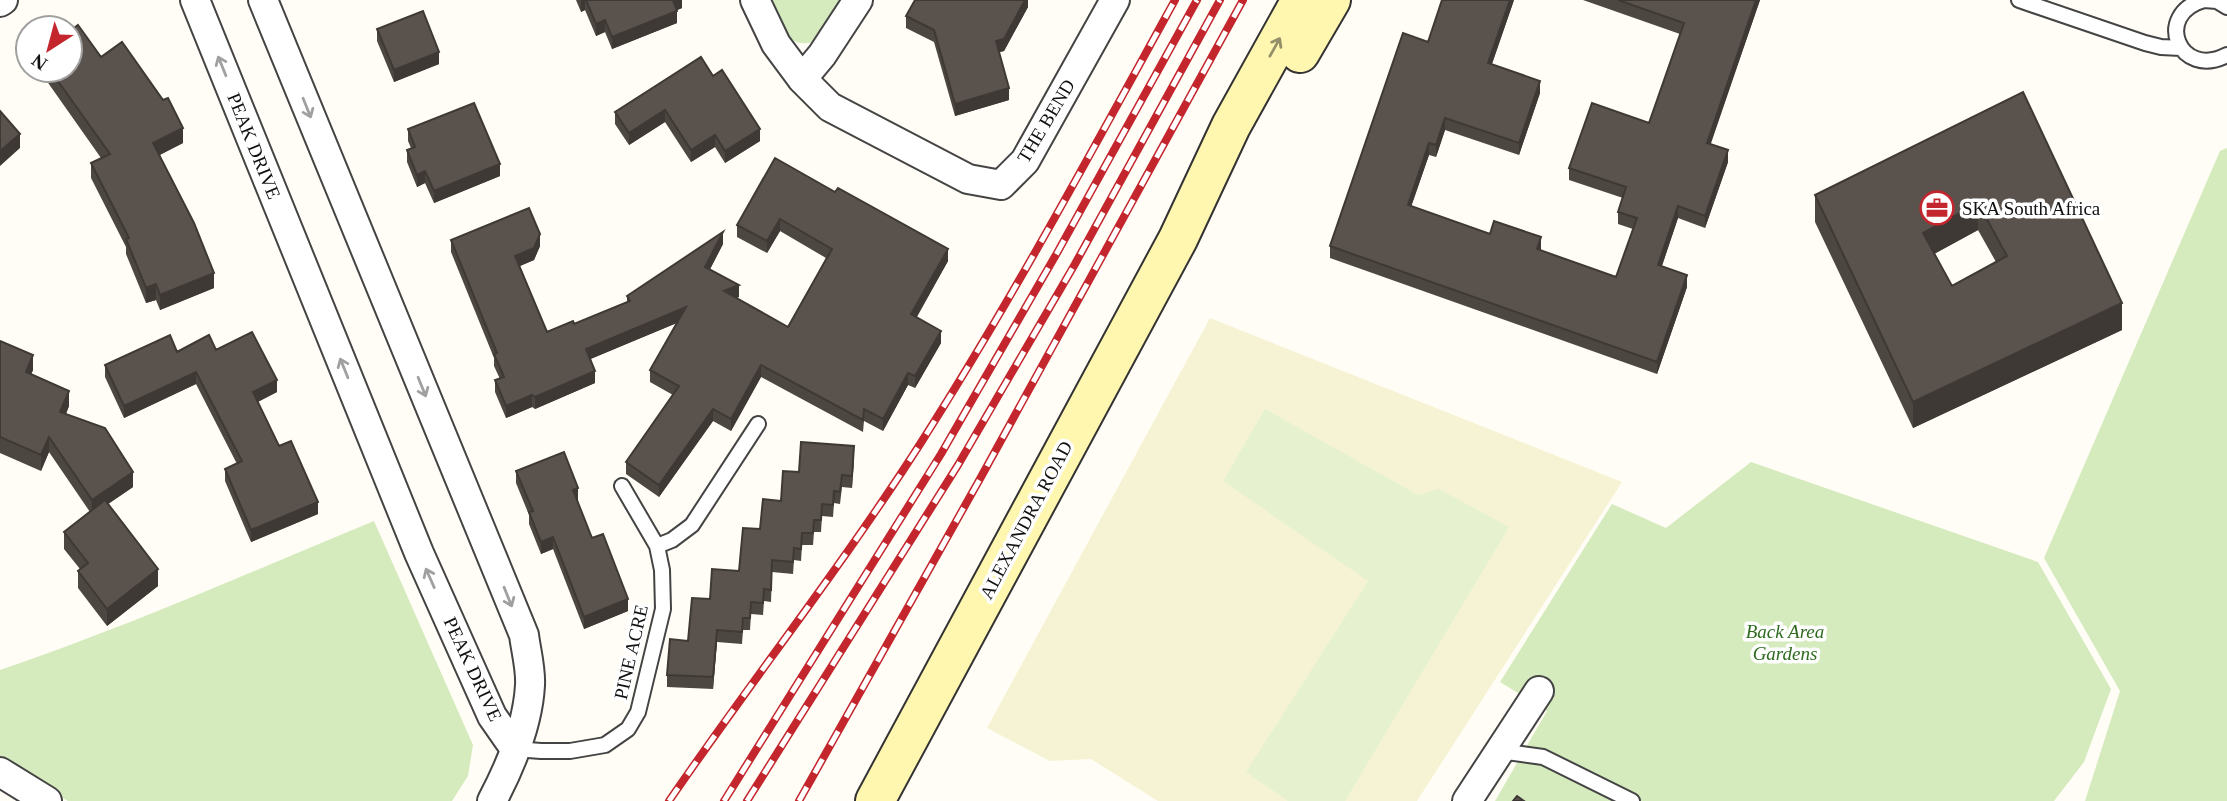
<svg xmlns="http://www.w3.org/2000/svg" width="2227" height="801" font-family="Georgia,serif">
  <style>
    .farmland { fill: #f6f3d4 }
    .green { fill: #d5ebbd }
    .pitch { fill: #e6f2cf }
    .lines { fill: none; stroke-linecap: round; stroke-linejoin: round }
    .lane-casing { stroke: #444; stroke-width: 18 }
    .street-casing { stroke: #444; stroke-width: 32 }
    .secondary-casing { stroke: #333; stroke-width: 42 }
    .lane { stroke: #fff; stroke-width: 14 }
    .street { stroke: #fff; stroke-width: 28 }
    .secondary { stroke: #fff6b0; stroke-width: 38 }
    .rail-casing { stroke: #c4262e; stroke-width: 8 }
    .rail { stroke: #fff; stroke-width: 5; stroke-dasharray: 16; stroke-linecap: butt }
    .wall { fill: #4d4742; fill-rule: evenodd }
    .shaded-wall { fill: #3f3936 }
    .building { fill: #5a524d; stroke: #3f3936; stroke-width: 2; fill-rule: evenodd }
    .oneway { stroke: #948f68 }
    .oneway2 { stroke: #a0a0a0 }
    .labels { text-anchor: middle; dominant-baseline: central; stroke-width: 7; stroke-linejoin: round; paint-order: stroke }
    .street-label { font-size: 19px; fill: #111; stroke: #fff }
    .poi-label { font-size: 19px; fill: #111; stroke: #fff; text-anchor: start }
    .park-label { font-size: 19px; font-style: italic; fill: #2f6b1f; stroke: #fff }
  </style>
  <rect width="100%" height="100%" fill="#fffdf5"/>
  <path class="farmland" d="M1210,318L1622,482L1417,801H1158L1091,759L1050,761L987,728Z"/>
  <path class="green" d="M771,0H847L820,39C787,55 781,23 771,0Z
    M2227,148V801H2085L2120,691L2044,558L2220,151Z
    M1751,462L2038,562L2111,689L2084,762L2054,801H1495L1547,711L1500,682L1612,504L1666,528Z
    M374,521L473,745L468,776L452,801H68L0,759V670C127,627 250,572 374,521Z"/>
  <path class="pitch" d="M1265,409L1418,495L1439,489L1509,527L1345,801H1288L1246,772L1368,581L1223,481Z"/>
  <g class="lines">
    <defs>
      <path id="lane" d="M2019,0L2145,43L2161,47L2181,48
        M2204,0C2153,14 2179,80 2227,55
        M2204,0L2217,1L2227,7
        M657,546L672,540L692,525L758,424
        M515,749L541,751H570L605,745L628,729L638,712L663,609L662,570L657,546L622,486
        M1500,751L1543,757L1632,801"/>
      <path id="street" d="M195,0L419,553L492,716L515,749
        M263,0L524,635C526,651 531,669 530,685C528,724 510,767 492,801
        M755,0L776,44L802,79L830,107L968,179L1001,185L1025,161L1115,0
        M0,2L3,0
        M802,79L822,55L858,0
        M0,772L47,801
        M1467,801L1539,691"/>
      <path id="secondary" d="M1300,53L1331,0
        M875,801L1178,239L1231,126L1301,0"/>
    </defs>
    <use href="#lane" class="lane-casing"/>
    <use href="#street" class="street-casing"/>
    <use href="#secondary" class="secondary-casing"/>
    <use href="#lane" class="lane"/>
    <use href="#street" class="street"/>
    <use href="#secondary" class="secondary"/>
    <defs>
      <path id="rail" d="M669,801C752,680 843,565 922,441C1013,298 1093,149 1175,0
        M724,801L941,454L1057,253L1197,0
        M747,801L958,465L1075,264L1220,0
        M799,801L981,477L1243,0"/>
    </defs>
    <use href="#rail" class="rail-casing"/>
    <use href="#rail" class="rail"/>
  </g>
  <path class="wall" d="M576,0H682V8L677,10V23L612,49L605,32L596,36L585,10L581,12Z
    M1028,0V7L1004,51L999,52L1009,100L955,116L934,42L906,28V16Z
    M1514,0L1492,64L1540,93L1519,155L1445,130L1436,157L1429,155L1411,206L1490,234L1541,249L1540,250L1616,277L1633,229L1618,224V212L1623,198L1569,180V168L1649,123L1680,34L1583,0H1760L1710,144L1728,162L1705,228L1678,218L1662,266L1687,287L1657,374L1330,258V246Z
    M377,29L439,64L394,82L377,41Z
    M101,57L183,143L160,155L214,288L160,310L156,300L146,303L126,254V247L91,178V163L101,158L39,70H70Z
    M713,76L760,141L725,163L715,147L691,162L665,122L629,145L615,124V112Z
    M2023,92L2122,330L1913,428L1815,222V195ZM1978,230L1996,262L1952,286L1934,254Z
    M408,129L500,176L434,203L425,183L417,187L407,162V150L411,148L408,141Z
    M775,158L948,261L917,317L941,343L915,388L908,385L883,431L864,421L863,432L761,377L731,431L713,421L659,497L626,474V462L673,395L650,382V370L677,323L590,359L595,383L535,409L532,407L506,418L495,392V380L500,379L494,366V358L451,252V240L540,246L534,260L520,266L547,332L574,324L627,302V296L723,244L710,269L739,297L736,298L788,327L826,258L780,231L767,253L737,237V225Z
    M0,341L33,370L31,374L69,406L66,414L133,487L108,504L158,586L107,626L78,588V571L80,569L64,549V532L90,512L49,452L41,471L0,453Z
    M216,350L277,392L258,402L279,446L318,514L251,542L225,481V469L237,464L196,384L124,418L105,377V365L177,352Z
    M854,458L852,488L842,487L840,504L834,503L833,517L822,516L821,532H814L813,545H802L801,561L794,560L793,574L772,572L771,602L764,601L763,615L751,614L750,630H743L742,644L717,642L713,689L667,687V675L688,641L710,599L739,571L760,529L799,472Z
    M516,471L578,500L577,501L592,538L628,611L584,629L553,549L541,554L529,524V515L516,483Z"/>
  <path class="shaded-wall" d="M581,0H585V10L581,12Z
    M673,0H682V8L673,12Z
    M1025,0H1028V7L1004,51L996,53V41Z
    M1510,0H1514L1488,75V63Z
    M1756,0H1760L1707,155V143Z
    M677,11V23L612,49V37Z
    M605,20V32L596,36V24Z
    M439,52V64L394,82V70Z
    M1540,81V93L1519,155V143Z
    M1009,88V100L955,116V104Z
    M665,110V122L629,145V133Z
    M1445,118V130L1436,157V145Z
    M183,128V143L153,158V143Z
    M760,129V141L725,163V151Z
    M20,134V148L0,166V151Z
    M715,135V147L691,162V150Z
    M1429,143V155L1408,216V205Z
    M1728,150V162L1705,228V216Z
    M500,164V176L434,203V191Z
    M425,171V183L417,187V175Z
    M1978,203V230L1923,260V233Z
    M1678,206V218L1658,277V265Z
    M780,219V231L767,253V241Z
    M723,232V244L705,279V267Z
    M540,234V246L534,260L515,268V256Z
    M1541,237V249L1537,261V249Z
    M948,249V261L911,326V314Z
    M214,273V288L160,310V295Z
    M1687,275V287L1657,374V362Z
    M156,284V300L146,303V288Z
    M739,285V297L724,303V291Z
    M2122,303V330L1913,428V402Z
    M686,307V319L586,361V349Z
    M941,331V343L915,388V376Z
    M33,355V370L26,387V372Z
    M761,365V377L731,431V419Z
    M595,371V383L535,409V397Z
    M196,372V384L124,418V406Z
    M908,373V385L883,431V419Z
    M277,380V392L253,404V392Z
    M69,391V406L60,428V412Z
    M532,395V407L506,418V406Z
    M713,409V421L659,497V485Z
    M49,437V452L41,471V455Z
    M854,446V458L852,488V476Z
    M133,472V487L92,515V500Z
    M578,488V500L573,502V490Z
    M318,502V514L251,542V530Z
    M553,537V549L541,554V542Z
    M158,569V586L107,626V609Z
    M628,599V611L584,629V617Z
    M717,630V642L713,689V677Z"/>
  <path class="building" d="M586,0H673L677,11L612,37L605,20L596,24Z
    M915,0H1025L1004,39L996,41L1009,88L955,104L934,30L906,16Z
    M1442,0H1510L1488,63L1540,81L1519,143L1445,118L1436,145L1429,143L1408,205L1490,234L1494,221L1541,237L1537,249L1616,277L1637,218L1618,212L1626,187L1569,168L1592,103L1649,123L1684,23L1618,0H1756L1707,143L1728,150L1705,216L1678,206L1658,265L1687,275L1657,362L1330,246L1403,33L1428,42Z
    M423,11L439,52L394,70L377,29Z
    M78,25L101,57L122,42L163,100L168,98L183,128L153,143L194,223L214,273L160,295L156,284L146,288L126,239L129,238L91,163L110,154L50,70H70V31Z
    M701,57L713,76L722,70L760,129L725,151L715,135L691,150L665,110L629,133L615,112Z
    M2023,92L2122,303L1913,402L1815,195ZM1978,203L2007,256L1952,286L1923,233Z
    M474,103L500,164L434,191L425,171L417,175L407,150L415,147L408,129Z
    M0,111L20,134L0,151Z
    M775,158L835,192L838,188L948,249L911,314L941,331L915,376L908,373L883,419L864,409L863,420L761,365L731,419L713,409L659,485L626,462L679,386L650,370L686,307L586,349L595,371L535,397L532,395L506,406L495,380L504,377L494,354L497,353L451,240L529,208L540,234L534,248L515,256L547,332L573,321L574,324L630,301L627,296L723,232L705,267L739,285L724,291L788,327L832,249L780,219L767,241L737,225Z
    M252,332L277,380L253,392L279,446L291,441L318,502L251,530L225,469L242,461L196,372L124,406L105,365L170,335L177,352L209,335L216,350Z
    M0,341L33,355L26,372L69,391L60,412L105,428L133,472L92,500L49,437L41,455L0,437Z
    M801,442L854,446L852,476L842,475L840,492L834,491L833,505L822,504L821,520H814L813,533H802L801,549L794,548L793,562L772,560L771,590L764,589L763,603L751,602L750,618H743L742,632L717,630L713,677L667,675L670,639L688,641L692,598L710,599L712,569L739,571L743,528L760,529L763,499L781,501L783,471L799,472Z
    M564,452L578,488L573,490L592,538L603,534L628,599L584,617L553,537L541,542L529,512L533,511L516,471Z
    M105,500L158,569L107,609L78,571L88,563L64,532Z
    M1517,796L1524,801H1513Z"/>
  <defs><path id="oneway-shaft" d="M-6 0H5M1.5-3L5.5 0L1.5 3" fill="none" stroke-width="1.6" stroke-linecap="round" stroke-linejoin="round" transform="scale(1.75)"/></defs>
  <use class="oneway" href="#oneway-shaft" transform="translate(1275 47) rotate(-61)"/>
  <g class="oneway2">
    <use href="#oneway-shaft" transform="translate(222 66) rotate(-112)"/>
    <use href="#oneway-shaft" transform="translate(307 108) rotate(68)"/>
    <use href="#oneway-shaft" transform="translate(344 368) rotate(-112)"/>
    <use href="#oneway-shaft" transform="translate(422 387) rotate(68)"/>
    <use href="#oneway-shaft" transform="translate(430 578) rotate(-114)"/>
    <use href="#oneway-shaft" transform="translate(508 597) rotate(68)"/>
  </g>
  <defs>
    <symbol id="office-ring" viewBox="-11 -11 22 22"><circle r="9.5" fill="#fff" stroke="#c4262e" stroke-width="1.5"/><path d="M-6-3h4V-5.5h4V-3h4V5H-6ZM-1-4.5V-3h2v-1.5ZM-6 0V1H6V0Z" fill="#c4262e"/></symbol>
  </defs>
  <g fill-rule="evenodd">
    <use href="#office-ring" x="1918" y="189" width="38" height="38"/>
  </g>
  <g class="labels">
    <g class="street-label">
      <text transform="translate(1046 121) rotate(-59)">THE BEND</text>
      <text transform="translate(254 146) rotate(68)">PEAK DRIVE</text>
      <text transform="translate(1026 520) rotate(-62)">ALEXANDRA ROAD</text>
      <text transform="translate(631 652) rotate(-77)">PINE ACRE</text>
      <text transform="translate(473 669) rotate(65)">PEAK DRIVE</text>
    </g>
    <g class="poi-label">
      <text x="1962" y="208">SKA South Africa</text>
    </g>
    <g class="park-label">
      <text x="1785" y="631">Back Area<tspan x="1785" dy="22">Gardens</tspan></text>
    </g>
  </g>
  <g transform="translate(49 49) rotate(216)"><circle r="33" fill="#ffffff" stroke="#a0a0a0" stroke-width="2"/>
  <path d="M0-5L12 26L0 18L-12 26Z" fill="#c4262e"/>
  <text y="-10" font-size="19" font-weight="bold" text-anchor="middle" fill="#111111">N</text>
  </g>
</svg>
